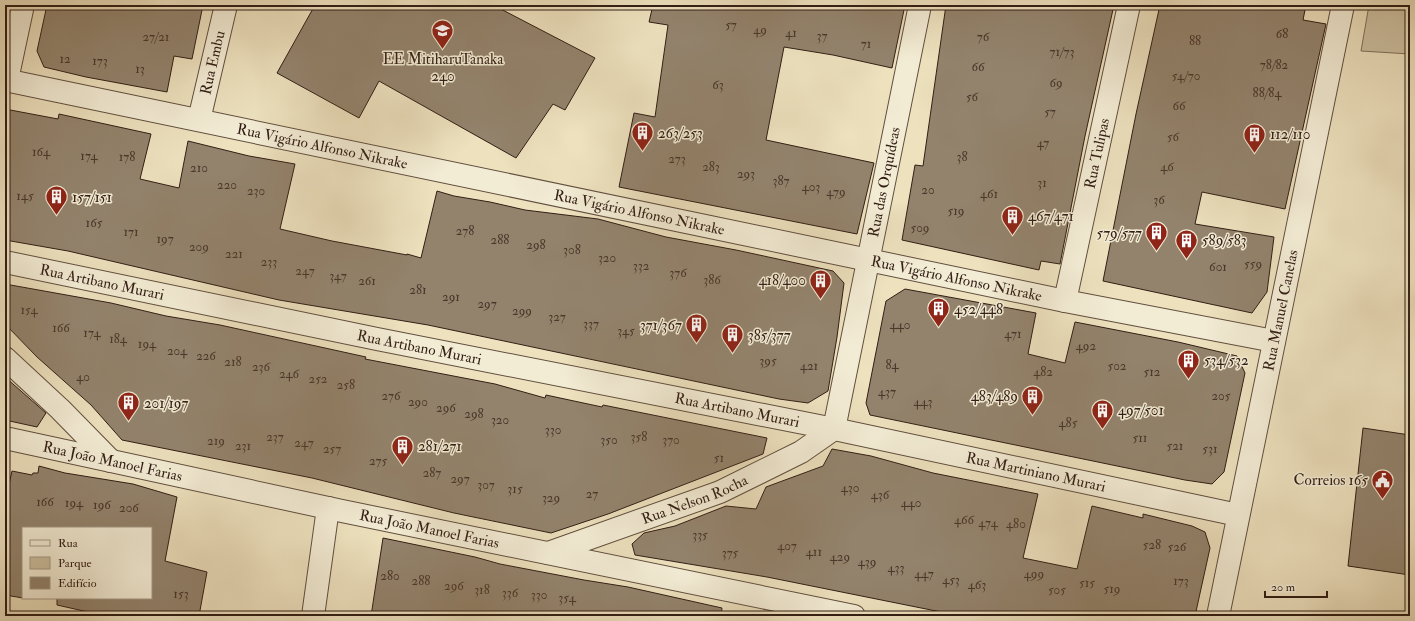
<svg xmlns="http://www.w3.org/2000/svg" width="1415" height="621" font-family="'IM FELL Double Pica',serif">
  <style>
    .green { fill: #cdc0a1; stroke: #806f5b }
    .building { fill: #93836d; stroke: #321e15 }
    .lines { fill: none; stroke-linecap: round; stroke-linejoin: round }
    .minor-casing { stroke: #614f3f; stroke-width: 24 }
    .minor { stroke: #f3ecd5; stroke-width: 22 }
    .labels { text-anchor: middle; dominant-baseline: central; stroke-width: 3; stroke-linejoin: round; paint-order: stroke }
    .number-label { font-size: 13px; fill: #4a372b }
    .poi-label { font-size: 15px; fill: #321e15; stroke: #f3ecd5; text-anchor: start }
    .street-label { font-size: 15px; fill: #321e15; stroke: #f3ecd5 }
  </style>
  <rect width="100%" height="100%" fill="#ede1be"/>
  <filter id="stains"><feTurbulence type="fractalNoise" baseFrequency=".005" numOctaves="4"/><feColorMatrix values="0 0 0 0 .2 0 0 0 0 .09 0 0 0 0 .02 0 0 0 .5 -.17"/></filter>
  <radialGradient id="worn" r=".72"><stop offset=".6" stop-color="#630" stop-opacity="0"/><stop offset="1" stop-color="#630" stop-opacity=".3"/></radialGradient>
  <path class="green" d="M1369,5H1410V54L1361,51Z"/>
  <path class="building" d="M47,5H203L192,59L174,56L167,92L86,77L44,67L37,51Z
    M315,5H493L595,58L565,110L553,104L516,158L379,81L359,118L277,73Z
    M653,5H905L892,68L833,55L784,47L766,140L874,163L857,234L619,187L634,113L655,117L668,25L649,22Z
    M946,5H1114L1085,136L1060,264L1041,261L1039,270L902,240L915,165L923,166Z
    M1160,5H1306L1303,20L1326,24L1285,209L1202,192L1195,224L1274,237L1267,292L1252,313L1103,281L1136,114Z
    M5,109L58,119L59,114L151,134L140,179L179,188L188,141L249,156L295,164L280,229L332,241L407,255V254L421,258L437,191L454,196L490,202L525,210L598,219L666,237L736,250L833,271L844,283L837,337L828,391L808,403L779,399L428,325L279,300L68,251L5,240Z
    M5,284L111,303L166,316L220,325L366,357L365,359L495,384L545,398L546,395L602,407L603,405L767,438L763,454L608,514L551,533L454,513L312,478L122,440L91,405L37,357L5,324Z
    M905,289L1036,313L1028,354L1065,363L1075,322L1178,342L1237,356L1245,373L1224,472L1212,484L1185,480L870,415L866,403L886,301Z
    M5,377L46,413L37,427L5,420Z
    M1363,428L1410,435V575L1348,566Z
    M832,449L871,456L933,473L1038,494L1023,558L1077,569L1092,506L1143,518V514L1192,526L1205,532L1210,548L1195,616H961L767,577L635,555L632,544L644,533L675,526L726,506L756,509L766,487L823,466Z
    M39,466L65,473L133,484L177,497L165,561L207,572L199,616H106L57,605V598H151V528H23V598L5,595V502L12,471L32,475L33,473H38Z
    M383,538L475,557L500,564L584,580L628,587L722,608L721,616H371Z"/>
  <g class="lines">
    <defs>
      <g id="minor">
        <path id="s1" d="M5,80L1065,301L1274,341"/>
        <path d="M7,80L23,5"/>
        <path id="s2" d="M199,120L226,5"/>
        <path id="s3" d="M5,262L377,339L834,429L1238,515"/>
        <path id="s4" d="M1065,301L1129,5"/>
        <path d="M5,358L60,409L111,461"/>
        <path id="s5" d="M834,429L920,5"/>
        <path id="s6" d="M5,438L342,511L854,616"/>
        <path id="s7" d="M548,553L720,492L801,452L834,429"/>
        <path d="M313,616L328,508"/>
        <path id="s8" d="M1218,616L1343,5"/>
      </g>
    </defs>
    <use href="#minor" class="minor-casing"/>
    <use href="#minor" class="minor"/>
  </g>
  <defs>
    <symbol id="school-pin" viewBox="-11 -11 22 30"><path d="M0 17L-7.5 6A9.5 9.5 0 1 1 7.5 6Z" fill="#8f2418" stroke="#f3ecd5"/><path d="M0-5L7-2L0 1L-7-2ZM-4 1L0 2.5L4 1V4Q0 6-4 4Z" fill="#fff"/></symbol>
    <symbol id="building-pin" viewBox="-11 -11 22 30"><path d="M0 17L-7.5 6A9.5 9.5 0 1 1 7.5 6Z" fill="#8f2418" stroke="#f3ecd5"/><path d="M-4-6H4V6H1V3H-1V6H-4ZM-2.5-4.3h1.7v1.8h-1.7ZM.8-4.3h1.7v1.8H.8ZM-2.5-1h1.7V.8h-1.7ZM.8-1h1.7V.8H.8Z" fill="#fff"/></symbol>
    <symbol id="civic-pin" viewBox="-11 -11 22 30"><path d="M0 17L-7.5 6A9.5 9.5 0 1 1 7.5 6Z" fill="#8f2418" stroke="#f3ecd5"/><path d="M-.6-6.5H3V-4.5H.6V-3L4-1V1h2V6H-6V1h2V-1L-.6-3ZM-1.2 2.5V6h2.4V2.5Z" fill="#fff"/></symbol>
  </defs>
  <g fill-rule="evenodd">
    <use href="#school-pin" x="430" y="18" width="25" height="34"/>
    <use href="#building-pin" x="630" y="120" width="25" height="34"/>
    <use href="#building-pin" x="1242" y="122" width="25" height="34"/>
    <use href="#building-pin" x="44" y="184" width="25" height="34"/>
    <use href="#building-pin" x="1000" y="204" width="25" height="34"/>
    <use href="#building-pin" x="1144" y="220" width="25" height="34"/>
    <use href="#building-pin" x="1174" y="228" width="25" height="34"/>
    <use href="#building-pin" x="808" y="268" width="25" height="34"/>
    <use href="#building-pin" x="926" y="296" width="25" height="34"/>
    <use href="#building-pin" x="684" y="312" width="25" height="34"/>
    <use href="#building-pin" x="720" y="322" width="25" height="34"/>
    <use href="#building-pin" x="1176" y="348" width="25" height="34"/>
    <use href="#building-pin" x="1020" y="384" width="25" height="34"/>
    <use href="#building-pin" x="116" y="390" width="25" height="34"/>
    <use href="#building-pin" x="1090" y="398" width="25" height="34"/>
    <use href="#building-pin" x="390" y="434" width="25" height="34"/>
    <use href="#civic-pin" x="1370" y="468" width="25" height="34"/>
  </g>
  <g class="labels">
    <g class="number-label">
      <text x="731" y="25">57</text>
      <text x="760" y="30">49</text>
      <text x="791" y="33">41</text>
      <text x="1282" y="34">68</text>
      <text x="822" y="36">37</text>
      <text x="156" y="37">27/21</text>
      <text x="983" y="37">76</text>
      <text x="1195" y="41">88</text>
      <text x="866" y="44">71</text>
      <text x="1062" y="52">71/73</text>
      <text x="65" y="59">12</text>
      <text x="100" y="61">173</text>
      <text x="1274" y="65">78/82</text>
      <text x="978" y="67">66</text>
      <text x="140" y="69">13</text>
      <text x="1186" y="76">54/70</text>
      <text x="1056" y="83">69</text>
      <text x="718" y="85">63</text>
      <text x="1267" y="93">88/84</text>
      <text x="972" y="97">56</text>
      <text x="1179" y="106">66</text>
      <text x="1050" y="112">57</text>
      <text x="1173" y="137">56</text>
      <text x="1043" y="143">47</text>
      <text x="41" y="152">164</text>
      <text x="89" y="156">174</text>
      <text x="127" y="157">178</text>
      <text x="962" y="157">38</text>
      <text x="677" y="159">273</text>
      <text x="711" y="167">283</text>
      <text x="1167" y="167">46</text>
      <text x="199" y="168">210</text>
      <text x="746" y="174">293</text>
      <text x="781" y="181">387</text>
      <text x="1042" y="183">31</text>
      <text x="227" y="185">220</text>
      <text x="811" y="187">403</text>
      <text x="928" y="190">20</text>
      <text x="256" y="191">230</text>
      <text x="836" y="192">479</text>
      <text x="989" y="194">461</text>
      <text x="25" y="196">145</text>
      <text x="1159" y="200">36</text>
      <text x="956" y="211">519</text>
      <text x="94" y="223">165</text>
      <text x="920" y="228">509</text>
      <text x="465" y="231">278</text>
      <text x="131" y="232">171</text>
      <text x="165" y="239">197</text>
      <text x="500" y="240">288</text>
      <text x="536" y="245">298</text>
      <text x="199" y="247">209</text>
      <text x="572" y="250">308</text>
      <text x="234" y="254">221</text>
      <text x="607" y="258">320</text>
      <text x="269" y="262">233</text>
      <text x="1253" y="264">559</text>
      <text x="641" y="266">332</text>
      <text x="1218" y="267">601</text>
      <text x="305" y="271">247</text>
      <text x="678" y="273">376</text>
      <text x="338" y="276">347</text>
      <text x="712" y="280">386</text>
      <text x="367" y="281">261</text>
      <text x="418" y="290">281</text>
      <text x="451" y="297">291</text>
      <text x="487" y="304">297</text>
      <text x="29" y="310">154</text>
      <text x="522" y="311">299</text>
      <text x="557" y="317">327</text>
      <text x="591" y="324">337</text>
      <text x="900" y="325">440</text>
      <text x="61" y="328">166</text>
      <text x="626" y="331">345</text>
      <text x="92" y="333">174</text>
      <text x="1013" y="334">471</text>
      <text x="118" y="339">184</text>
      <text x="147" y="344">194</text>
      <text x="1086" y="346">492</text>
      <text x="177" y="351">204</text>
      <text x="206" y="356">226</text>
      <text x="768" y="361">395</text>
      <text x="233" y="362">218</text>
      <text x="892" y="365">84</text>
      <text x="809" y="366">421</text>
      <text x="1117" y="366">502</text>
      <text x="261" y="367">236</text>
      <text x="1043" y="372">482</text>
      <text x="1152" y="372">512</text>
      <text x="289" y="374">246</text>
      <text x="83" y="377">40</text>
      <text x="318" y="379">252</text>
      <text x="346" y="385">258</text>
      <text x="887" y="392">437</text>
      <text x="391" y="396">276</text>
      <text x="1221" y="396">205</text>
      <text x="418" y="402">290</text>
      <text x="923" y="402">443</text>
      <text x="446" y="408">296</text>
      <text x="474" y="414">298</text>
      <text x="500" y="420">320</text>
      <text x="1068" y="423">485</text>
      <text x="553" y="430">330</text>
      <text x="275" y="437">237</text>
      <text x="639" y="437">358</text>
      <text x="1140" y="438">511</text>
      <text x="609" y="440">350</text>
      <text x="671" y="440">370</text>
      <text x="216" y="441">219</text>
      <text x="304" y="443">247</text>
      <text x="243" y="446">231</text>
      <text x="1175" y="446">521</text>
      <text x="332" y="449">257</text>
      <text x="1210" y="449">531</text>
      <text x="719" y="458">51</text>
      <text x="378" y="461">275</text>
      <text x="432" y="473">287</text>
      <text x="460" y="479">297</text>
      <text x="486" y="485">307</text>
      <text x="850" y="488">430</text>
      <text x="515" y="489">315</text>
      <text x="592" y="494">27</text>
      <text x="880" y="495">436</text>
      <text x="551" y="498">329</text>
      <text x="45" y="502">166</text>
      <text x="74" y="503">194</text>
      <text x="911" y="503">440</text>
      <text x="102" y="505">196</text>
      <text x="129" y="508">206</text>
      <text x="964" y="520">466</text>
      <text x="988" y="523">474</text>
      <text x="1016" y="524">480</text>
      <text x="700" y="535">335</text>
      <text x="1152" y="545">528</text>
      <text x="787" y="546">407</text>
      <text x="1177" y="547">526</text>
      <text x="814" y="552">411</text>
      <text x="730" y="553">375</text>
      <text x="840" y="557">429</text>
      <text x="867" y="562">439</text>
      <text x="896" y="568">433</text>
      <text x="924" y="574">447</text>
      <text x="1034" y="574">499</text>
      <text x="390" y="576">280</text>
      <text x="951" y="580">453</text>
      <text x="421" y="581">288</text>
      <text x="1181" y="581">173</text>
      <text x="1087" y="583">515</text>
      <text x="977" y="585">463</text>
      <text x="454" y="586">296</text>
      <text x="1112" y="589">519</text>
      <text x="482" y="590">318</text>
      <text x="1057" y="590">505</text>
      <text x="510" y="593">336</text>
      <text x="181" y="594">153</text>
      <text x="539" y="595">330</text>
      <text x="567" y="598">354</text>
    </g>
    <g class="poi-label">
      <text x="443" y="59" text-anchor="middle">EE MitiharuTanaka<tspan x="443" dy="17">240</tspan></text>
      <text x="658" y="133">263/253</text>
      <text x="1270" y="134">112/110</text>
      <text x="72" y="197">157/151</text>
      <text x="1028" y="216">467/471</text>
      <text x="1142" y="233" text-anchor="end">579/577</text>
      <text x="1202" y="240">589/583</text>
      <text x="806" y="280" text-anchor="end">418/400</text>
      <text x="954" y="309">452/448</text>
      <text x="682" y="325" text-anchor="end">371/367</text>
      <text x="748" y="335">385/377</text>
      <text x="1204" y="360">534/532</text>
      <text x="1018" y="396" text-anchor="end">483/489</text>
      <text x="144" y="403">201/197</text>
      <text x="1118" y="410">497/501</text>
      <text x="418" y="446">281/271</text>
      <text x="1368" y="480" text-anchor="end">Correios 165</text>
    </g>
    <g class="street-label">
      <text stroke="none"><textPath href="#s2" startOffset="59">Rua Embu</textPath></text>
      <text stroke="none"><textPath href="#s1" startOffset="324">Rua Vigário Alfonso Nikrake</textPath></text>
      <text stroke="none"><textPath href="#s4" startOffset="151">Rua Tulipas</textPath></text>
      <text stroke="none"><textPath href="#s5" startOffset="252">Rua das Orquídeas</textPath></text>
      <text stroke="none"><textPath href="#s1" startOffset="648">Rua Vigário Alfonso Nikrake</textPath></text>
      <text stroke="none"><textPath href="#s1" startOffset="972">Rua Vigário Alfonso Nikrake</textPath></text>
      <text stroke="none"><textPath href="#s3" startOffset="99">Rua Artibano Murari</textPath></text>
      <text stroke="none"><textPath href="#s8" startOffset="312">Rua Manuel Canelas</textPath></text>
      <text stroke="none"><textPath href="#s3" startOffset="423">Rua Artibano Murari</textPath></text>
      <text stroke="none"><textPath href="#s3" startOffset="747">Rua Artibano Murari</textPath></text>
      <text stroke="none"><textPath href="#s6" startOffset="110">Rua João Manoel Farias</textPath></text>
      <text stroke="none"><textPath href="#s3" startOffset="1052">Rua Martiniano Murari</textPath></text>
      <text stroke="none"><textPath href="#s7" startOffset="156">Rua Nelson Rocha</textPath></text>
      <text stroke="none"><textPath href="#s6" startOffset="434">Rua João Manoel Farias</textPath></text>
    </g>
  </g>
  <rect width="1415" height="621" fill="none" stroke="#ede1be" stroke-width="20"/>
  <rect x="6" y="6" width="1403" height="609" fill="none" stroke="#321e15" stroke-width="2"/>
  <rect x="10" y="10" width="1395" height="601" fill="none" stroke="#321e15"/>
  <rect x="22" y="527" width="130" height="72" fill="#f3ecd5" stroke="#a69a88"/>
  <rect x="30" y="540" width="20" height="6" fill="#f3ecd5" stroke="#a69a88"/>
  <text x="58" y="547" font-size="12" fill="#321e15">Rua</text>
  <rect x="30" y="557" width="20" height="12" fill="#cdc0a1" stroke="#a69a88"/>
  <text x="58" y="567" font-size="12" fill="#321e15">Parque</text>
  <rect x="30" y="577" width="20" height="12" fill="#93836d" stroke="#a69a88"/>
  <text x="58" y="587" font-size="12" fill="#321e15">Edifício</text>
  <path d="M1265 591v6h62v-6" fill="none" stroke="#321e15" stroke-width="2"/>
  <text x="1271" y="591" font-size="12" fill="#321e15" stroke="#f3ecd5" stroke-width="3" paint-order="stroke">20 m</text>
  <rect width="100%" height="100%" filter="url(#stains)"/>
  <rect width="100%" height="100%" fill="url(#worn)"/>
</svg>
